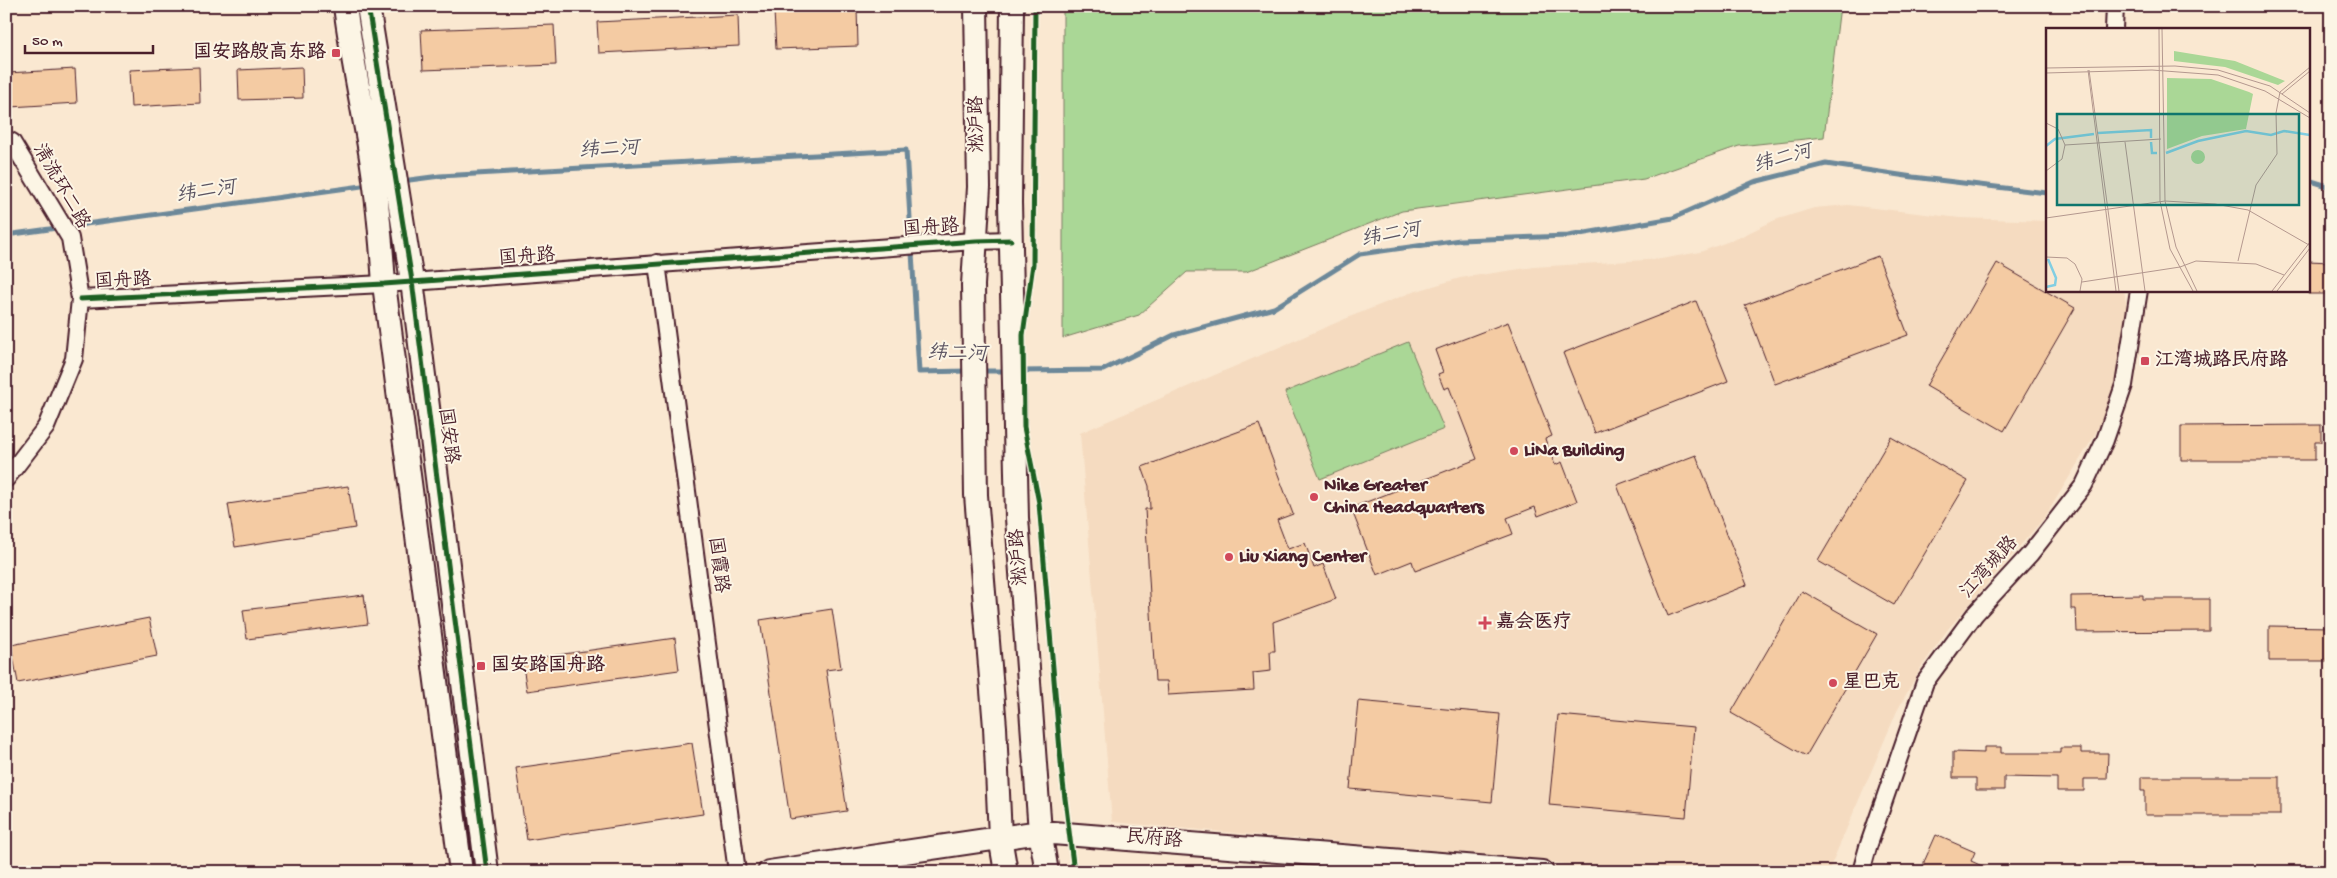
<svg xmlns="http://www.w3.org/2000/svg" width="2337" height="878" font-family="'Gochi Hand','LXGW WenKai TC',sans-serif">
  <style>
    .built { fill: #f5dbc0 }
    .green { fill: #aad796; stroke: #7a7b60 }
    .lines { fill: none; stroke-linecap: round; stroke-linejoin: round }
    .stream { stroke: #6c8899; stroke-width: 5 }
    .building { fill: #f4cba3; stroke: #4a1f2b }
    .street-casing { stroke: #4a1f2b; stroke-width: 20 }
    .secondary-casing { stroke: #4a1f2b; stroke-width: 26 }
    .path { stroke: #4a1f2b; stroke-width: 3; stroke-dasharray: 5 4; stroke-linecap: butt }
    .street { stroke: #fcf5e5; stroke-width: 16 }
    .secondary { stroke: #fcf5e5; stroke-width: 22 }
    .cycleway-casing { stroke: #fcf5e5; stroke-width: 8 }
    .cycleway { stroke: #1b5e20; stroke-width: 5 }
    .poi-dot { fill: #d1495b; stroke: #fcf5e5; stroke-width: 2 }
    .labels { text-anchor: middle; dominant-baseline: central; stroke-width: 4; stroke-linejoin: round; paint-order: stroke }
    .poi-label { font-size: 19px; font-weight: bold; fill: #4a1f2b; stroke: #fcf5e5; text-anchor: start }
    .street-label { font-size: 19px; fill: #4a1f2b; stroke: #fcf5e5 }
    .water-label { font-size: 20px; font-style: italic; fill: #5b5462; stroke: #fcf5e5 }
    .inset-river { fill: none; stroke: #82cee2; stroke-width: 2.5 }
    .inset-road { fill: none; stroke: #b4988f; stroke-width: 1 }
    .view { fill: #0f766e; fill-opacity: 0.15; stroke: #0f766e; stroke-width: 2.5 }
    .inset-edge { fill: none; stroke: #4a1f2b; stroke-width: 2.5 }
  </style>
  <rect width="100%" height="100%" fill="#fae8d1"/>
  <filter id="ink" filterUnits="userSpaceOnUse"><feTurbulence type="fractalNoise" baseFrequency=".02" numOctaves="2"/><feDisplacementMap in="SourceGraphic" scale="10" xChannelSelector="R" yChannelSelector="G"/><feConvolveMatrix kernelMatrix="1 2 1 2 8 2 1 2 1" color-interpolation-filters="sRGB"/></filter>
  <g filter="url(#ink)">
    <path class="built" d="M1848,205L1960,218L2047,221V290H2124L2127,309L2123,353L2113,397L2093,438L2045,517L1948,629L1920,669L1897,711L1828,872H1624L1531,859L1112,822L1080,433L1352,316L1410,293L1460,278L1534,267L1661,259L1700,252L1738,238L1775,220L1814,208Z"/>
    <path class="green" d="M1063,6H1840L1824,137L1739,146L1644,179L1402,211L1246,272H1187L1139,315L1063,338Z
      M1408,342L1444,429L1320,479L1285,392Z"/>
    <g class="lines">
      <path class="stream" d="M2308,180L2331,187
        M402,181L440,176L906,150L919,372L968,371
        M6,235L369,185
        M979,371H1008
        M1019,371L1103,370L1174,335L1274,308L1360,254L1460,240L1568,236L1673,218L1754,182L1826,164L1913,177L2047,193"/>
    </g>
    <path class="building" d="M857,8L858,46L776,49L774,11Z
      M738,15L739,46L599,53L597,22Z
      M554,25L556,65L423,70L421,30Z
      M199,67L200,103L131,107L129,70Z
      M302,67L303,98L239,100L238,70Z
      M75,69L77,103L10,107L8,73Z
      M1878,256L1908,335L1775,384L1745,305Z
      M2308,261L2331,262V294H2308Z
      M1997,263L2075,308L2004,431L1926,386Z
      M1696,301L1728,381L1595,433L1563,353Z
      M1508,322L1552,436L1545,439L1555,465L1562,462L1577,501L1538,516L1535,507L1507,518L1513,534L1415,571L1412,561L1377,575L1351,508L1477,459L1449,387L1444,389L1438,374L1443,372L1435,350Z
      M1259,424L1293,514L1277,520L1288,549L1305,543L1314,568L1323,564L1336,599L1273,622L1275,651H1270L1271,671L1253,673L1254,690L1168,695L1167,681H1155L1145,509H1150L1149,486L1142,467Z
      M2321,425V442H2315V460H2181V426Z
      M1891,437L1968,481L1894,605L1818,561Z
      M1696,455L1747,585L1668,616L1617,485Z
      M348,486L355,528L235,547L228,504Z
      M1802,591L1877,634L1806,756L1731,713Z
      M364,595L368,624L247,639L243,610Z
      M2143,595V599H2209V631L2077,632L2076,609H2071V596Z
      M832,609L841,668L826,670L847,811L790,819L760,620Z
      M149,618L157,656L18,683L11,645Z
      M2269,626L2331,627V651H2328V661H2269Z
      M675,638L679,670L527,691L522,660Z
      M1358,701L1500,714L1492,802L1350,789Z
      M1558,715L1694,727L1686,817L1549,805Z
      M692,743L703,814L527,840L516,768Z
      M1984,747H2001V753H2060V748H2081V753H2108L2107,779H2084V791H2057V778L2004,777V790H1976V778H1953V752L1984,753Z
      M2141,777H2280V815H2145V791H2141Z
      M1936,835L1975,852L1971,861L1995,872H1924V862Z"/>
    <g class="lines">
      <defs>
        <path id="street" d="M2114,29L2115,6
          M6,139L12,142L70,238L80,299L74,359L46,427L6,479
          M976,241L1011,240
          M657,263L737,872
          M80,299L384,284L974,241
          M1861,872L1868,847L1925,682L1975,614L2030,554L2084,485L2105,440L2124,385L2139,290"/>
        <path id="secondary" d="M345,6C351,54 361,99 369,146C377,192 381,238 384,284L461,872
          M368,6L412,281L487,872
          M976,6L979,187L973,285L976,495L995,727L1000,837L1006,872
          M1012,6L1010,203L1017,518L1040,832L1047,872
          M769,872L1040,832L1542,872"/>
      </defs>
      <use href="#street" class="street-casing"/>
      <use href="#secondary" class="secondary-casing"/>
      <path class="path" d="M2330,13H2331"/>
      <use href="#street" class="street"/>
      <use href="#secondary" class="secondary"/>
      <defs>
        <path id="cycleway" d="M368,6L412,281L487,872
          M1035,6L1033,264L1023,335L1024,427L1039,503L1062,774L1074,872
          M80,299L384,284L976,241L1011,240"/>
      </defs>
      <use href="#cycleway" class="cycleway-casing"/>
      <use href="#cycleway" class="cycleway"/>
    </g>
  </g>
  <g class="poi-dot">
    <rect x="331" y="48" width="10" height="10" rx="2.5"/>
    <rect x="2140" y="356" width="10" height="10" rx="2.5"/>
    <circle cx="1514" cy="451" r="5"/>
    <circle cx="1314" cy="497" r="5"/>
    <circle cx="1229" cy="557" r="5"/>
    <path d="M1482.5 615.5h5v5h5v5h-5v5h-5v-5h-5v-5h5z"/>
    <rect x="476" y="661" width="10" height="10" rx="2.5"/>
    <circle cx="1833" cy="683" r="5"/>
  </g>
  <g class="labels">
    <g class="poi-label">
      <text x="326" y="53" text-anchor="end">国安路殷高东路</text>
      <text x="2155" y="361">江湾城路民府路</text>
      <text x="1524" y="451">LiNa Building</text>
      <text x="1324" y="486">Nike Greater<tspan x="1324" dy="22">China Headquarters</tspan></text>
      <text x="1239" y="557">Liu Xiang Center</text>
      <text x="1496" y="623">嘉会医疗</text>
      <text x="491" y="666">国安路国舟路</text>
      <text x="1843" y="683">星巴克</text>
    </g>
    <g class="street-label">
      <text transform="translate(978 124) rotate(-91)">淞沪路</text>
      <text transform="translate(60 187) rotate(60)">清流环二路</text>
      <text transform="translate(931 229) rotate(-4)">国舟路</text>
      <text transform="translate(527 258) rotate(-4)">国舟路</text>
      <text transform="translate(123 282) rotate(-3)">国舟路</text>
      <text transform="translate(447 436) rotate(83)">国安路</text>
      <text transform="translate(1020 557) rotate(-94)">淞沪路</text>
      <text transform="translate(717 565) rotate(83)">国霞路</text>
      <text transform="translate(1990 568) rotate(-48)">江湾城路</text>
      <text transform="translate(1154 840) rotate(5)">民府路</text>
    </g>
    <g class="water-label">
      <text transform="translate(609 151) rotate(-3)">纬二河</text>
      <text transform="translate(1783 160) rotate(-15)">纬二河</text>
      <text transform="translate(206 193) rotate(-8)">纬二河</text>
      <text transform="translate(1391 236) rotate(-10)">纬二河</text>
      <text transform="translate(957 355) rotate(2)">纬二河</text>
    </g>
  </g>
  <g transform="translate(2046 28)">
    <rect width="264" height="264" fill="#fae8d1"/>
    <path d="M128,23L189,33L239,53L232,57L179,39L128,33ZM121,50L165,51L203,64L207,66L200,101L156,108L121,121ZM145 129a7 7 0 1 1 14 0a7 7 0 1 1-14 0Z" fill="#aad796"/>
    <path class="inset-river" d="M52,105L105,102V110M105,114L106,125H111M0,118L9,111L48,106M120,125L152,113L200,103L225,107L238,103L264,107M0,259L9,257L10,250L2,231"/>
    <path class="inset-road" d="M113,1L114,173L124,221L147,263M116,1L119,173L130,219L151,263M0,40L129,38L172,42L224,58L264,85M42,42L70,263M43,42L73,263M0,45L106,42L172,47L219,63L264,90M236,66L264,43M0,95L12,101L19,117L16,131L0,143M79,114L99,263M19,117L115,111M0,190L119,173L169,176L202,182L263,217M0,229L21,230L29,236L36,251L34,263M192,233L210,157L231,126L230,85L234,64L264,39M36,254L134,239L150,233L210,236L238,247M226,263L264,214M231,263L264,220"/>
    <path class="view" d="M11,86H253V177H11Z"/>
    <rect width="264" height="264" class="inset-edge"/>
  </g>
  <rect width="2337" height="878" fill="none" stroke="#fcf5e5" stroke-width="25"/>
  <rect x="12" y="12" width="2312" height="853" fill="none" stroke="#4a1f2b" stroke-width="2" filter="url(#ink)"/>
  <path d="M25 45v8h128v-8" fill="none" stroke="#4a1f2b" stroke-width="2.5"/>
  <text x="32" y="45" font-size="15" fill="#4a1f2b" stroke="#fcf5e5" stroke-width="4" paint-order="stroke">50 m</text>
</svg>
